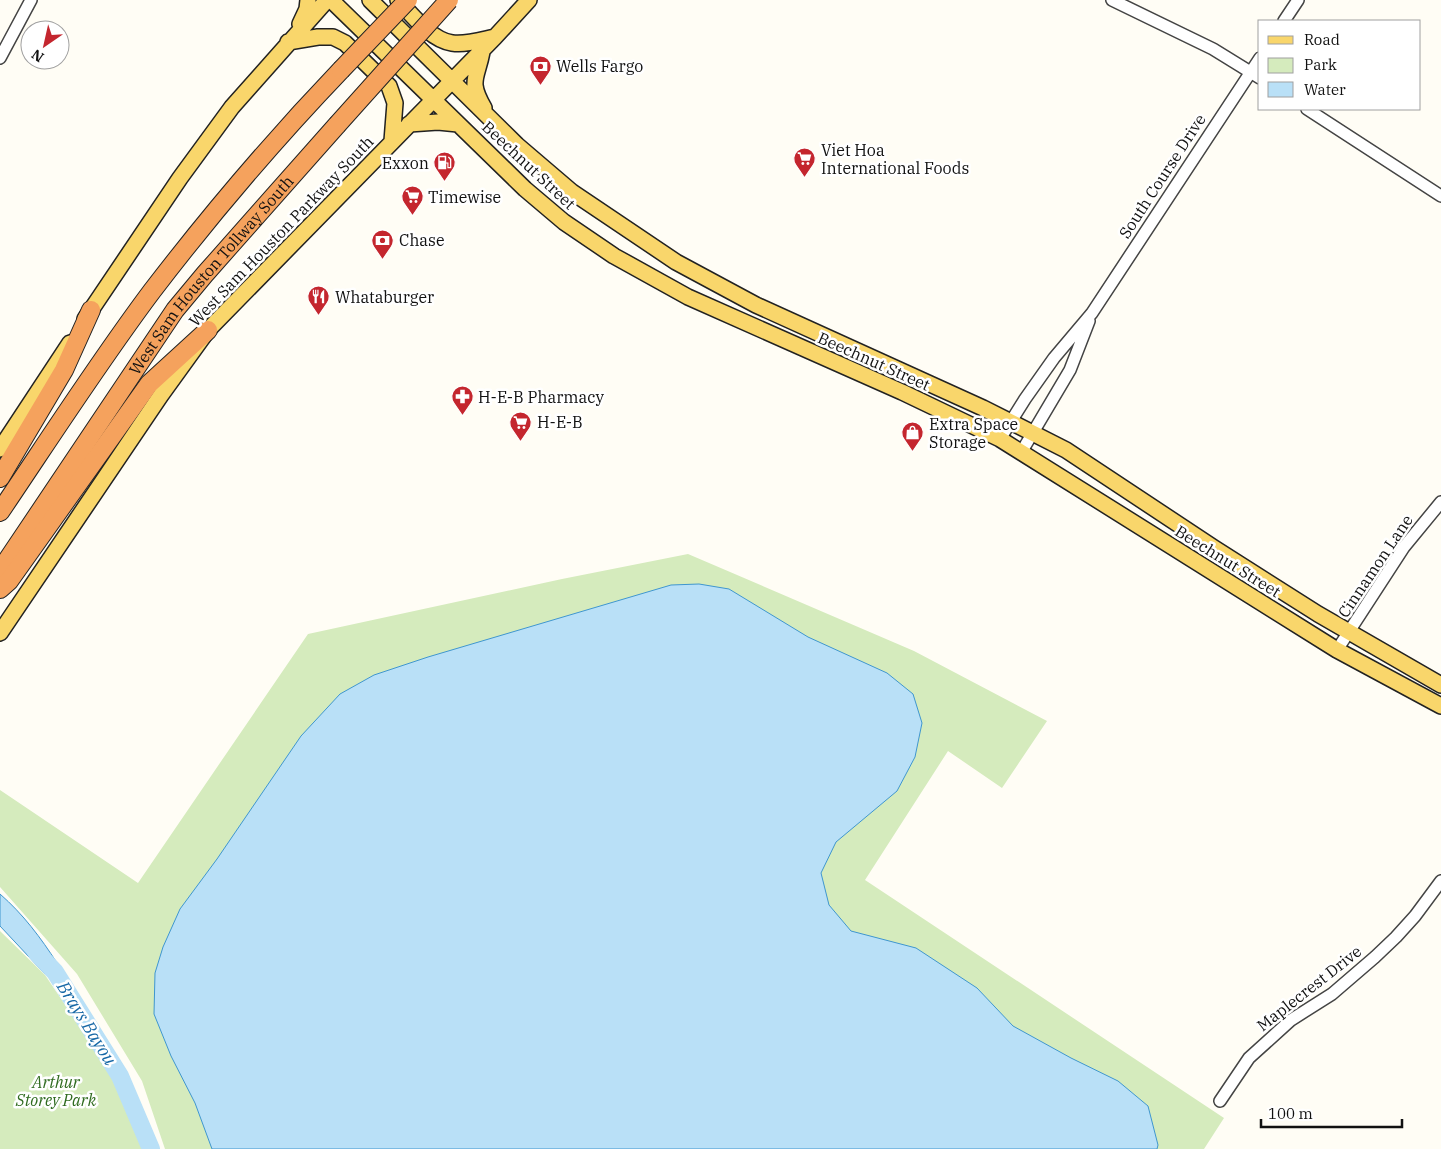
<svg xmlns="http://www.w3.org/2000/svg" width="1441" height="1149" font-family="'IBM Plex Serif',serif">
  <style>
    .green { fill: #d5ebbd }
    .water { fill: #b9e0f7; stroke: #3f96cf }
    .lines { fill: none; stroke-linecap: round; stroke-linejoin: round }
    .river { stroke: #b9e0f7; stroke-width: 18 }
    .minor-casing { stroke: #444; stroke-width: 14 }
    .major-casing { stroke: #222; stroke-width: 18 }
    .highway-casing { stroke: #222; stroke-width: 20 }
    .minor { stroke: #fff; stroke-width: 11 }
    .major { stroke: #f9d66b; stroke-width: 15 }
    .highway { stroke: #f5a25d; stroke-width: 18 }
    .highway-bridge-casing { stroke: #222; stroke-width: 20; stroke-linecap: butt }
    .highway-bridge { stroke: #f5a25d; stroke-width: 18 }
    .labels { text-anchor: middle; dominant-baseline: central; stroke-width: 5; stroke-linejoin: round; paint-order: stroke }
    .poi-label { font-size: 16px; fill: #111; stroke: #fff; text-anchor: start }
    .street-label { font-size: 16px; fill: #111; stroke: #fff }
    .park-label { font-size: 16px; font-style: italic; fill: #2f6b1f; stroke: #fff }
    .water-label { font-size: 18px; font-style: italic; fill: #1768a6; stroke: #fff }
  </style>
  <rect width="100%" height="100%" fill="#fffdf5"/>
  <path class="green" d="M688,554L914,651L1047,721L1002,788L948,751L865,880L1224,1118L1204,1149H165L142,1081L77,974L0,887V790L138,883L308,634L562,579Z
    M0,931L45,975L111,1073L145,1149H0Z"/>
  <path class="water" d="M699,584L729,589L808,637L887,673L913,694L922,723L915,757L897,791L836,842L821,873L829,905L851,931L916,948L977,988L1013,1026L1071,1058L1118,1081L1148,1106L1158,1145L1157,1149H212L195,1103L171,1056L154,1014L155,973L163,947L180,909L217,859L301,736L340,694L374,675L428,657L671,585Z
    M0,894C23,914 41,938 57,963L45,974L0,926Z"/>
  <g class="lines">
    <path class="river" d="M36,952L55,972L120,1076L151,1149"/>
    <defs>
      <path id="minor" d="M1112,0L1213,49L1260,78
        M1284,21L1298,0
        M0,58L31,0
        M1307,109L1441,196
        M1000,439L1025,399L1054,358L1092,313L1260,58
        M1022,451L1070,370L1089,321
        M1337,650L1404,547L1441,502
        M1220,1101L1249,1058L1291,1020L1332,994L1375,957L1396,937L1415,916L1441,881"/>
      <path id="major" d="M331,0L525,189L564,222L614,256L688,297L902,392L1000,439L1337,650L1441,706
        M370,0L517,145L572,192L676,262L756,305L983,408L1066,450L1214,548L1318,614L1441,685
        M398,0C412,15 431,40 452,43C466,45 481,40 495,37
        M300,24L307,9L308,0
        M288,42L318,37H333L345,43L389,86L395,103L392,141
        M482,52C477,79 468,80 484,108
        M409,124L438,122L458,124
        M85,319L180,178L232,107L327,0
        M0,449L70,343
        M0,633L161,395L208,330L495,37L529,0"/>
      <g id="highway">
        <path d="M0,478L64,370L91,310"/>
        <path d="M0,512C50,438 98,363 152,291C211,214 274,140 341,70"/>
        <path id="s1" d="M0,571L175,310L205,274L337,125"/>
        <path d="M0,589L9,581L149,384L208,330"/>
      </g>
    </defs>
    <use href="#minor" class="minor-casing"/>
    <use href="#major" class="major-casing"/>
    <use href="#highway" class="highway-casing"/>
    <use href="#minor" class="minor"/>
    <use href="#major" class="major"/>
    <use href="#highway" class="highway"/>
    <defs>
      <path id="highway-bridge" d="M341,70L408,0
        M337,125L449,0"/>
    </defs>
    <use href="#highway-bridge" class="highway-bridge-casing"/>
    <use href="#highway-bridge" class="highway-bridge"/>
  </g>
  <defs>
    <symbol id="bank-pin" viewBox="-11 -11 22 30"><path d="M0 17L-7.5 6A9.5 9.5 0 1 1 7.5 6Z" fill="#c4262e" stroke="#fff"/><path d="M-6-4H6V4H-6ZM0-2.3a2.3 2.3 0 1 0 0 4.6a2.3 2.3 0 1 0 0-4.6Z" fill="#fff"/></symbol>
    <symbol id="supermarket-pin" viewBox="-11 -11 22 30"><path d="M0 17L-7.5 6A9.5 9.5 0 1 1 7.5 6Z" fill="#c4262e" stroke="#fff"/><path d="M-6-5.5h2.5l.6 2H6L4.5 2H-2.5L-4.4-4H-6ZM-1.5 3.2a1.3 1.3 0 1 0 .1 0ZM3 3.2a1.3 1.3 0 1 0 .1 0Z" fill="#fff"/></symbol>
    <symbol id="fuel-pin" viewBox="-11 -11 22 30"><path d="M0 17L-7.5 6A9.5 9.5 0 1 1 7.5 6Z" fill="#c4262e" stroke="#fff"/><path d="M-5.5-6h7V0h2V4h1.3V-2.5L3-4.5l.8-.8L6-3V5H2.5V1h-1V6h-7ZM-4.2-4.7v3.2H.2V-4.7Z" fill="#fff"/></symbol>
    <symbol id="restaurant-pin" viewBox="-11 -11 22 30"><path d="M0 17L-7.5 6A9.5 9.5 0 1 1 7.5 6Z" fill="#c4262e" stroke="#fff"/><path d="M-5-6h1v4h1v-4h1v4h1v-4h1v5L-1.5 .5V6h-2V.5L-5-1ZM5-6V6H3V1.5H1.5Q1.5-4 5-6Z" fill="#fff"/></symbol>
    <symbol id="pharmacy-pin" viewBox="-11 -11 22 30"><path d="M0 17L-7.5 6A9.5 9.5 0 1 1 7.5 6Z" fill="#c4262e" stroke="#fff"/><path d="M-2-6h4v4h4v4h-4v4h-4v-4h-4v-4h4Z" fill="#fff"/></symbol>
    <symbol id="shop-pin" viewBox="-11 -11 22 30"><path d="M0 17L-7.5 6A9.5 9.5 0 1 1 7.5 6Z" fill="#c4262e" stroke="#fff"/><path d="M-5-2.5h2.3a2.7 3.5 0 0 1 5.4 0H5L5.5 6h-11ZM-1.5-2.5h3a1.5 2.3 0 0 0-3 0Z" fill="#fff"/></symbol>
  </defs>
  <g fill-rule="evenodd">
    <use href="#bank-pin" x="528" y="54" width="25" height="34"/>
    <use href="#supermarket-pin" x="792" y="146" width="25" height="34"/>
    <use href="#fuel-pin" x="432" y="150" width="25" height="34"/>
    <use href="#supermarket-pin" x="400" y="184" width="25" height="34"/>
    <use href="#bank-pin" x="370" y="228" width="25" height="34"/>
    <use href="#restaurant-pin" x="306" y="284" width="25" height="34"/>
    <use href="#pharmacy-pin" x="450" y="384" width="25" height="34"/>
    <use href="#supermarket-pin" x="508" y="410" width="25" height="34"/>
    <use href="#shop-pin" x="900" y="420" width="25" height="34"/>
  </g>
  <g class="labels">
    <g class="poi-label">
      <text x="556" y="66">Wells Fargo</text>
      <text x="821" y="150">Viet Hoa<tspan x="821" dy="18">International Foods</tspan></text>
      <text x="429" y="163" text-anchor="end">Exxon</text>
      <text x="428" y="197">Timewise</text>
      <text x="399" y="240">Chase</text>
      <text x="335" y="297">Whataburger</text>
      <text x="478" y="397">H-E-B Pharmacy</text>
      <text x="537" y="422">H-E-B</text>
      <text x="929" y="424">Extra Space<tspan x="929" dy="18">Storage</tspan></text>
    </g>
    <g class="street-label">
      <text transform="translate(529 165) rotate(43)">Beechnut Street</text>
      <text transform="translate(1162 176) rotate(-57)">South Course Drive</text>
      <text transform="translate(281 231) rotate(-46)">West Sam Houston Parkway South</text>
      <text stroke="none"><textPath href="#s1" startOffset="364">West Sam Houston Tollway South</textPath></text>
      <text transform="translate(874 361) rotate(24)">Beechnut Street</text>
      <text transform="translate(1228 561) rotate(32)">Beechnut Street</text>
      <text transform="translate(1375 566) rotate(-56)">Cinnamon Lane</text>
      <text transform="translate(1309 988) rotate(-38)">Maplecrest Drive</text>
    </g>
    <g class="park-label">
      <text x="56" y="1082">Arthur<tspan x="56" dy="18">Storey Park</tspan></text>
    </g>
    <g class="water-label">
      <text transform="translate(87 1023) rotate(58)">Brays Bayou</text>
    </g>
  </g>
  <rect x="1258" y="20" width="162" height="90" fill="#ffffff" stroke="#a0a0a0"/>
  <rect x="1268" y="36" width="25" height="8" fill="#f9d66b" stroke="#a0a0a0"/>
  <text x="1304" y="45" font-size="15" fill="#111111">Road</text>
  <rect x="1268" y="58" width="25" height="15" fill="#d5ebbd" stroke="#a0a0a0"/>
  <text x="1304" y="70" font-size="15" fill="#111111">Park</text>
  <rect x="1268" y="82" width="25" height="15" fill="#b9e0f7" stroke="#a0a0a0"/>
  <text x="1304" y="95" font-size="15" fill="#111111">Water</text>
  <g transform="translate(45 45) rotate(214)"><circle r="24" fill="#ffffff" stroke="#a0a0a0"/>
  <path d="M0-4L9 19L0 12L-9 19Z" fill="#c4262e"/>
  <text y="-8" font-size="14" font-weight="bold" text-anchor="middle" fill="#111111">N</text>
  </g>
  <path d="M1261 1119v8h141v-8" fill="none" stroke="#111111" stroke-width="2.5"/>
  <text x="1268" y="1119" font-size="15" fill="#111111" stroke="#ffffff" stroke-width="4" paint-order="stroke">100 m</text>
</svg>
